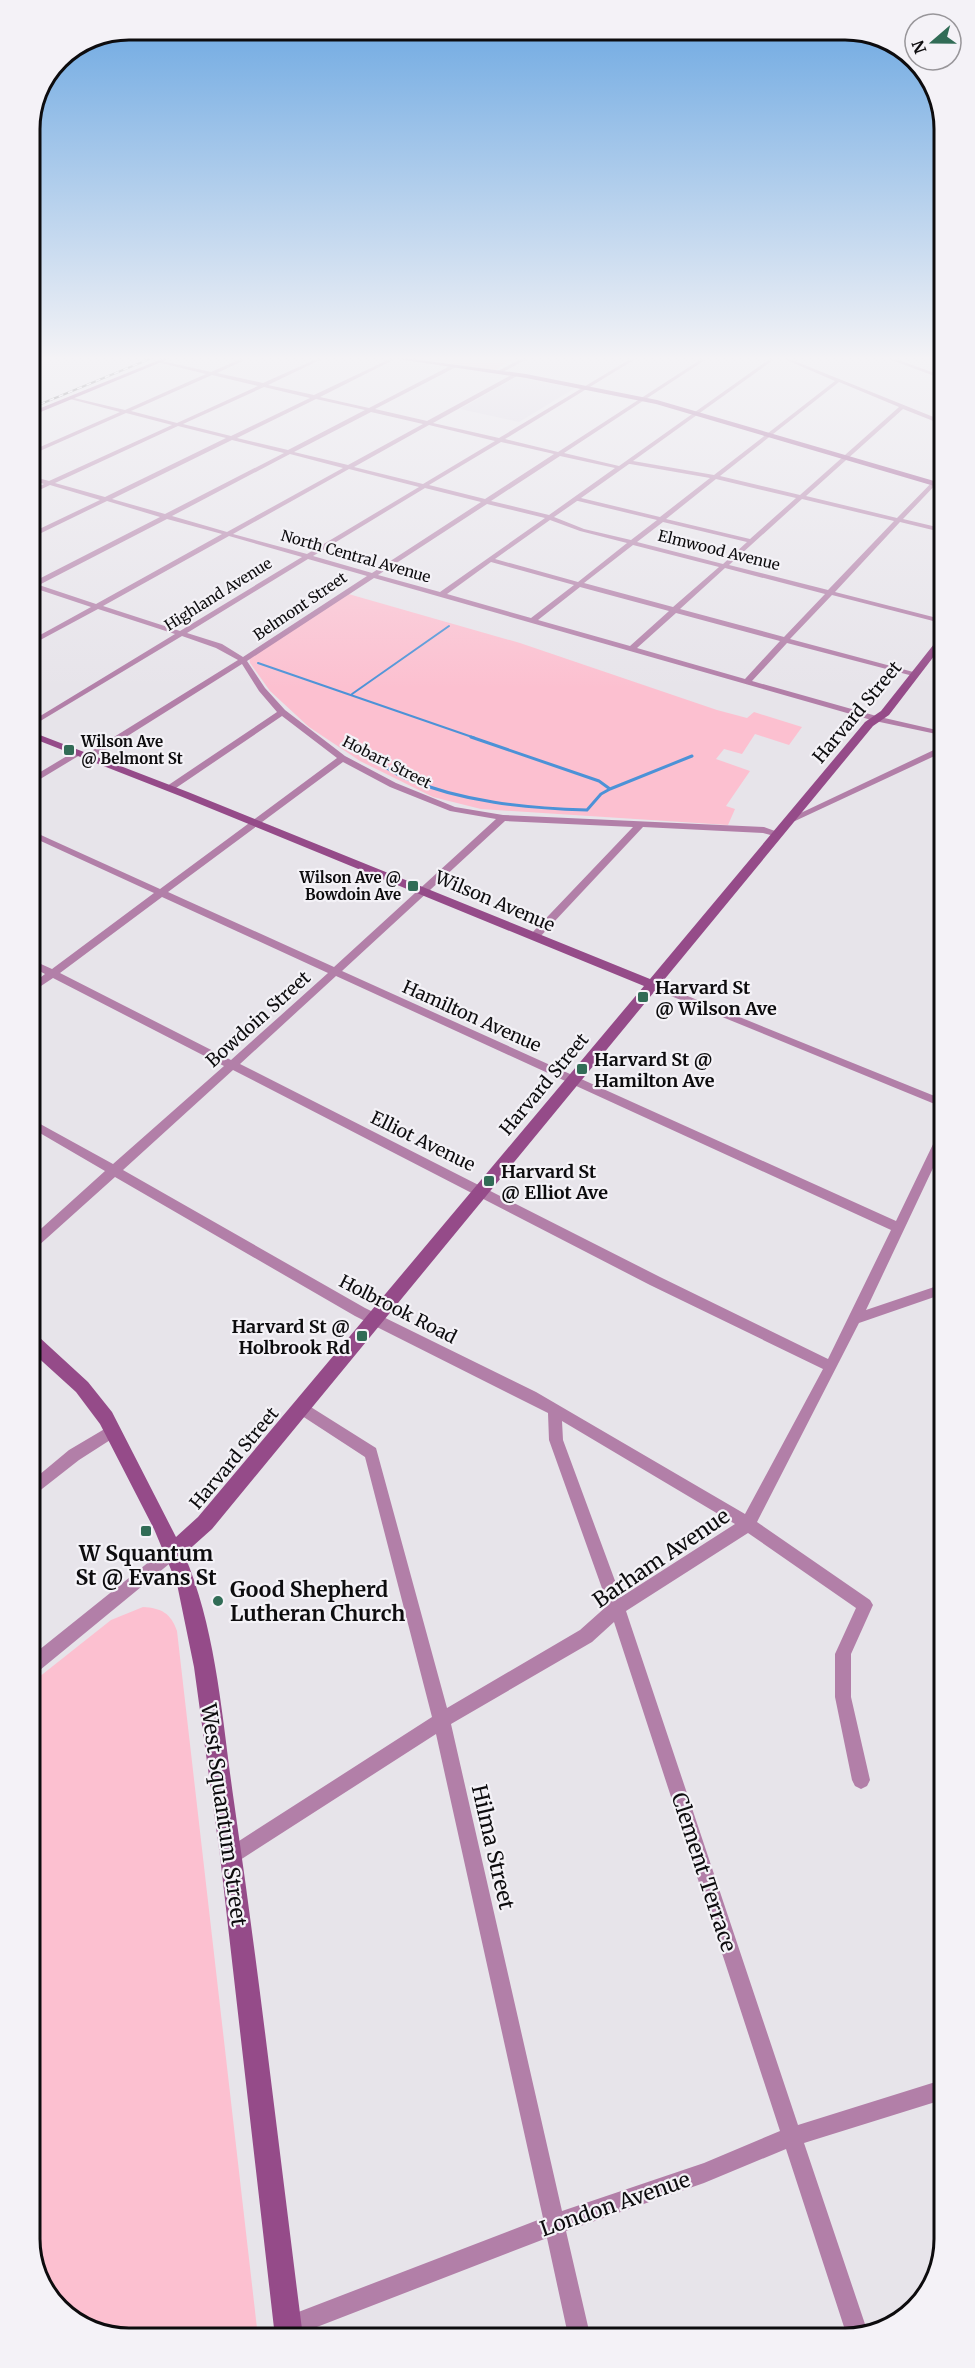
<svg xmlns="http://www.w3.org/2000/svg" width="975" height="2368" font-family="Merriweather,serif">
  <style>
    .built { fill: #dcd6e3 }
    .green { fill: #fcc0d0 }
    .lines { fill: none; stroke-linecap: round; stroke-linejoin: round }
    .stream-far1 { stroke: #4c92d7; stroke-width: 2 }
    .stream { stroke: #4c92d7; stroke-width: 3 }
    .street { fill: #b27fa8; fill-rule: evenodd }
    .secondary { fill: #954b89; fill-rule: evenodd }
    .rail-casing { stroke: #2e2c2f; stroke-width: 2 }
    .rail { stroke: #f4f2f7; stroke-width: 1.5; stroke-dasharray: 5; stroke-linecap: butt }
    .poi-dot { fill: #316c56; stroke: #f4f2f7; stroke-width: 2 }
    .labels { text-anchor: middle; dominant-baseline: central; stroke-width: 4.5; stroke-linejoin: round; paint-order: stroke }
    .far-street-label { font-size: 15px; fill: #0d0c0e; stroke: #f4f2f7 }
    .far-poi-label { font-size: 15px; font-weight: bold; fill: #0d0c0e; stroke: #f4f2f7; text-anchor: start }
    .street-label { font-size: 18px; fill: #0d0c0e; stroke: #f4f2f7 }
    .poi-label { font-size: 18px; font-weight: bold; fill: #0d0c0e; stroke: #f4f2f7; text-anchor: start }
    .near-poi-label { font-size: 21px; font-weight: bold; fill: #0d0c0e; stroke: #f4f2f7 }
    .near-street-label { font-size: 21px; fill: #0d0c0e; stroke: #f4f2f7 }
    .rim { fill: none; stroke: #0d0c0e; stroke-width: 3 }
  </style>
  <rect width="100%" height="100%" fill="#e7e4ea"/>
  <path class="built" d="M516,377L575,388L519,422L460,409Z"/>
  <path class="green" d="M425,358H506L514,359L495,370L422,359Z
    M345,593L520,643L717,710L747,718L754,712L802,727L789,745L755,734L742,754L724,749L716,759L750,771L726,806L735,809L728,825L481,809L433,797L360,761L309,727L270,691L250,663L249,655Z
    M143,1607C161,1608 171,1613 177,1631L258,2337L123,2338L69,2317L35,2270L34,1681L111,1620Z"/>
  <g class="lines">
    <path class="stream-far1" d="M258,663L475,738
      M352,694L449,626"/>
    <path class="stream" d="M346,740C365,752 384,769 405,778C463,802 524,808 587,810L601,794L610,789L599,781L471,737
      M610,789L692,756"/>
    <path class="street" d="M243,358H249L217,373L263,383L319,358H324L268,385L314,395L392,358H397L320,397L369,408L452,365H456V367L375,409L427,421L513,374H517V376L433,423L499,438L632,358H637L505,439L558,452L703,358H708L564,453L619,466L771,358H776L633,461L714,475L835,381L782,358H787L941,420V424L903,409L806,496L897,518L941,473V479L903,519L941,528V532L900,522L835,592L941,619V623L832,595L790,639L917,673V677L787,643L752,681L880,717L941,731V735L875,721L374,578L247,661L265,688L285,710L345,756L396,783L455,807L503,815L764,827L783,834L778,837L763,833L643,827L538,939L534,940L529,937L530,935L633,827L505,821L342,971L896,1221L936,1138L938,1135L942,1134V1149L866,1310L943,1284V1294L859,1323L757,1522L870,1600L873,1605L851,1654V1697L870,1780L867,1786L861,1789L855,1786L852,1780L835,1697V1654L856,1608L748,1533L626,1611L798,2125L945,2079V2099L804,2143L868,2333H846L786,2149L704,2183L566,2231L590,2335H568L547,2238L291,2337L280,2335L277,2327L280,2319L288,2316L543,2218L436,1734L237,1862L231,1865L225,1862L222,1856L225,1850L432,1717L365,1457L296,1412L294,1408L296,1404L301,1402L306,1404L376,1448L447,1708L580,1630L608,1605L549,1440L548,1413L355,1316L115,1177L37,1247L33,1248V1236L105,1171L33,1129V1120L113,1164L224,1066L53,978L32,992V984L45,974L32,967V960L52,969L154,893L32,837V831L160,889L337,758L282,716L173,790H167V786L277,712L259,691L242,664L91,759H85V755L238,660L216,648L182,636L32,726V721L175,634L98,609L31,645V640L91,607L34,588L31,589V583L160,517L107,501L31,538V533L100,500L50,485L31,494V490L44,484L31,480V476L49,481L172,425L126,413L33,454L31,455V451L120,412L70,399V397L125,410L206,374L157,362V360L211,372ZM212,375L258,386L177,423L131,411ZM839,382L899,407L800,495L720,476ZM264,387L310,398L231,436L183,424ZM316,399L365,410L288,450L237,438ZM371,412L423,424L348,465L294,452ZM429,425L495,441L423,484L354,467ZM178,426L226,438L105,497L55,483ZM232,440L284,453L165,514L112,499ZM501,442L554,454L485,499L429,485ZM290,454L343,468L227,532L172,516ZM560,456L615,468L549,515L491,501ZM629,464H630L710,478L660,517L581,498ZM349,469L419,487L307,554L233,534ZM716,479L796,498L750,539L666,519ZM425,488L481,502L372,573L313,556ZM802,499L894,521L828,590L729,565ZM577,501H578L657,520L631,540L584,529L554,517ZM487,504L545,518L440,592L378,575ZM167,519L222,534L96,604L39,585ZM550,520L580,531L627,543L578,582L495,559ZM663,522L747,542L723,564L637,542ZM229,536L302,557L180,631L103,606ZM633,545L719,567L673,607L584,583ZM308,559L367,576L243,657L222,644L187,633ZM491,562L574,585L531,618L447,594ZM725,568L825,594L784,637L680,609ZM580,587L669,611L630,646L538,620ZM676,613L780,641L745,679L637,648ZM343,762L390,787L450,811L496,819L334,967L168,892ZM162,897L328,973L231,1060L60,973ZM336,976L891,1230L828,1359L660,1277L240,1064ZM233,1070L650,1285L823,1369L745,1514L536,1392L365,1308L123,1170ZM562,1421L735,1524L621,1597L563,1440ZM614,1622L780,2131L704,2163L562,2211L451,1724L592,1642Z
      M523,358H529L501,373L496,372Z
      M886,358H893L940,375V378Z
      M38,378L40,381L31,385V381Z
      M938,748H941V753L795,821L792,822L788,819Z
      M77,750L81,753L80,755L32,784V777Z
      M653,982L942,1099V1107L649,987L648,985Z
      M113,1424L118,1425L120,1430L118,1435L79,1460L33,1496V1480L69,1450Z
      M175,1543L180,1545L183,1550L180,1555L40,1670L34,1672V1654L170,1545Z"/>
    <path class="secondary" d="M164,358H171L31,416V412Z
      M391,358H405L526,374L657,400L941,483V488L656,404L526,378Z
      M941,638V647L889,715L873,726L212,1529L184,1554C217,1631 222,1720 234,1802C260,1980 280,2158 303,2337H275L220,1856L194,1667L177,1584L154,1529L100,1424L76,1392L33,1353V1335L39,1337L88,1382L112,1412L176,1537L198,1517L644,986L180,796L32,738V732L188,792L650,979L865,722L881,711L938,639Z"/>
    <defs>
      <path id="rail" d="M31,408L152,358"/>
    </defs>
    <use href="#rail" class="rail-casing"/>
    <use href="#rail" class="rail"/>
  </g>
  <linearGradient id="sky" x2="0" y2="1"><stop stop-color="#69a6e1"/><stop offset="0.52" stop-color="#f4f3f6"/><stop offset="1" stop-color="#f4f3f6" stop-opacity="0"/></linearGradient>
  <rect width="975" height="689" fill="url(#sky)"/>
  <g class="poi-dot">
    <rect x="63" y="744" width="12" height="12" rx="3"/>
    <rect x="407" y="880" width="12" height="12" rx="3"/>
    <rect x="637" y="991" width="12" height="12" rx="3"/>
    <rect x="576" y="1063" width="12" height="12" rx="3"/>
    <rect x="483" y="1175" width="12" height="12" rx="3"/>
    <rect x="356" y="1330" width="12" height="12" rx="3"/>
    <rect x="140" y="1525" width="12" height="12" rx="3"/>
    <circle cx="218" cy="1601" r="6"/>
  </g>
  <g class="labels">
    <g class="far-street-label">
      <text transform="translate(719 550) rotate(14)">Elmwood Avenue</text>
      <text transform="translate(356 556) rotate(16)">North Central Avenue</text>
      <text transform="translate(218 594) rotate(-32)">Highland Avenue</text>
      <text transform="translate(300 606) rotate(-34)">Belmont Street</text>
      <text transform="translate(387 762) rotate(27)">Hobart Street</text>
    </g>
    <g class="far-poi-label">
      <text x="81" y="741">Wilson Ave<tspan x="81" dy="17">@ Belmont St</tspan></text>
      <text x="401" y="877" text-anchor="end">Wilson Ave @<tspan x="401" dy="17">Bowdoin Ave</tspan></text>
    </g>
    <g class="street-label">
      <text transform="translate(857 712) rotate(-50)">Harvard Street</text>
      <text transform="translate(495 901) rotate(23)">Wilson Avenue</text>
      <text transform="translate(472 1016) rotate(24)">Hamilton Avenue</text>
      <text transform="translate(258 1019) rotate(-42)">Bowdoin Street</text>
      <text transform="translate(544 1084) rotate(-50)">Harvard Street</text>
      <text transform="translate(423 1141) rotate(26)">Elliot Avenue</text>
      <text transform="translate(398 1309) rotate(27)">Holbrook Road</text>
      <text transform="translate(234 1458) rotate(-50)">Harvard Street</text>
    </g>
    <g class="poi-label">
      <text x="655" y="987">Harvard St<tspan x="655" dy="21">@ Wilson Ave</tspan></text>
      <text x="594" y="1059">Harvard St @<tspan x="594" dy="21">Hamilton Ave</tspan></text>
      <text x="501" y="1171">Harvard St<tspan x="501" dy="21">@ Elliot Ave</tspan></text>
      <text x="350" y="1326" text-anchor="end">Harvard St @<tspan x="350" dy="21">Holbrook Rd</tspan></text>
    </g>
    <g class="near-poi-label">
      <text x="146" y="1553">W Squantum<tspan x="146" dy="24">St @ Evans St</tspan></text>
      <text x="230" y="1589" text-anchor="start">Good Shepherd<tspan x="230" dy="24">Lutheran Church</tspan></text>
    </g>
    <g class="near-street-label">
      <text transform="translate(661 1558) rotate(-34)">Barham Avenue</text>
      <text transform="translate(224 1815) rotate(82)">West Squantum Street</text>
      <text transform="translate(493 1847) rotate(77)">Hilma Street</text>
      <text transform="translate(704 1872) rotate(72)">Clement Terrace</text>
      <text transform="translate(615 2204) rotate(-19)">London Avenue</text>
    </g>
  </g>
  <path d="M0 0H975V2368H0ZM129 40H845A89 89 0 0 1 934 129V2239A89 89 0 0 1 845 2328H129A89 89 0 0 1 40 2239V129A89 89 0 0 1 129 40Z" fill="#f4f2f7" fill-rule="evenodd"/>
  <path class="rim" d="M129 40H845A89 89 0 0 1 934 129V2239A89 89 0 0 1 845 2328H129A89 89 0 0 1 40 2239V129A89 89 0 0 1 129 40Z"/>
  <g transform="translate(933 42) rotate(250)"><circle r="28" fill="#f4f2f7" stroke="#98969a" stroke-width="1.5"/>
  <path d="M0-4.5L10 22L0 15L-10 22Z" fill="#316c56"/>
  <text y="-9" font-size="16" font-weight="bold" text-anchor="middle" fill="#0d0c0e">N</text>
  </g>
</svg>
